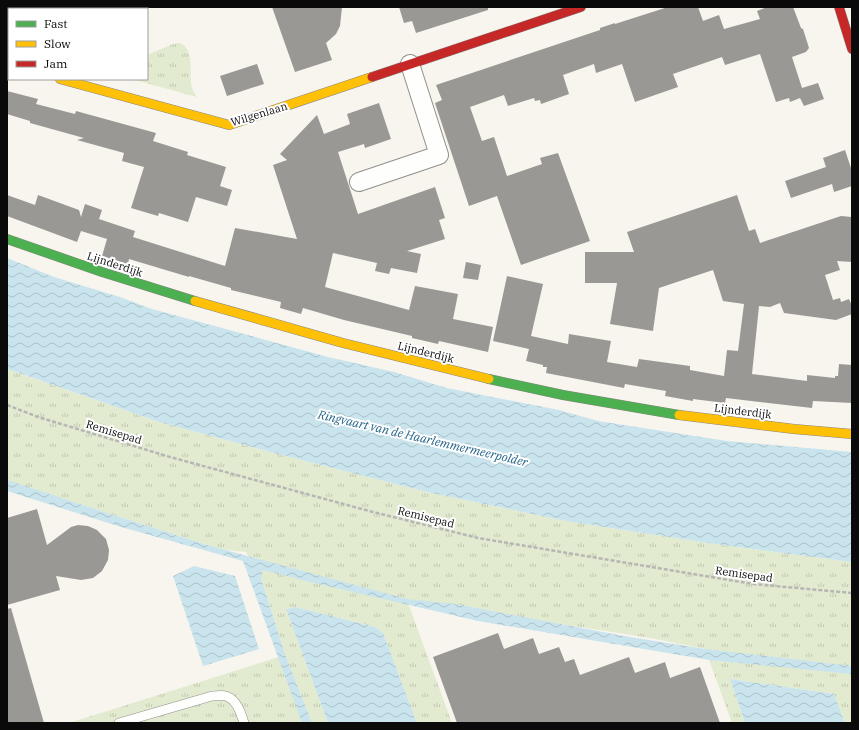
<svg xmlns="http://www.w3.org/2000/svg" width="859" height="730" font-family="'IBM Plex Serif',serif">
  <style>
    .grass { fill: url(#grass-tufts) }
    .water { fill: url(#water-waves) }
    .building { fill: #9a9894 }
    .lines { fill: none; stroke-linecap: round; stroke-linejoin: round }
    .lane-casing { stroke: #91908d; stroke-width: 10 }
    .street-casing { stroke: #91908d; stroke-width: 20 }
    .fast-casing { stroke: #888683; stroke-width: 10 }
    .slow-casing { stroke: #888683; stroke-width: 10 }
    .jam-casing { stroke: #888683; stroke-width: 10 }
    .path { stroke: #b7b6b5; stroke-width: 2.5; stroke-dasharray: 4 2; stroke-linecap: butt }
    .lane { stroke: #fefefc; stroke-width: 9 }
    .street { stroke: #fefefc; stroke-width: 18 }
    .fast { stroke: #4caf50; stroke-width: 9 }
    .slow { stroke: #ffc107; stroke-width: 9 }
    .jam { stroke: #c62828; stroke-width: 9 }
    .labels { text-anchor: middle; dominant-baseline: central; stroke-width: 4; stroke-linejoin: round; paint-order: stroke }
    .street-label { font-size: 11px; fill: #0a0a0a; stroke: #fff }
    .water-label { font-size: 12px; font-style: italic; fill: #25658a; stroke: #fff }
  </style>
  <defs>
    <pattern id="grass-tufts" width="24" height="20" patternUnits="userSpaceOnUse"><rect width="24" height="20" fill="#e2ebd0"/><path d="M3 7l-1-3M5 7V3M7 7l1-3M15 17l-1-3M17 17v-4M19 17l1-3" fill="none" stroke="#c1c8b1"/></pattern>
    <pattern id="water-waves" width="16" height="10" patternUnits="userSpaceOnUse"><rect width="16" height="10" fill="#c9e4ed"/><path d="M0 5q4-4 8 0t8 0" fill="none" stroke="#abc2ca"/></pattern>
  </defs>
  <rect width="100%" height="100%" fill="#f8f5ee"/>
  <path class="grass" d="M8,7H87L88,9H9Z
    M180,43C196,51 188,73 192,88C193,91 195,94 197,97L131,79H147V55L173,44Z
    M7,369L159,422L278,454L427,492L566,521L708,543L852,562V663H850L852,669V723H845L834,694L730,679L745,723H732L705,649L650,638L407,600L452,723H417L383,633L375,627L295,607L286,609L328,723H312L285,654L261,577L246,552L225,550L207,545L7,481Z
    M279,657L302,723H69Z"/>
  <path class="water" d="M7,258L54,277L120,297L152,309L328,357L394,372L447,388L559,410L598,421L727,441L852,452V562L708,543L566,521L427,492L278,454L159,422L25,375L7,369Z
    M7,480L98,510L207,545L407,599L455,604L624,636L705,649L852,666V674L709,660L478,621L310,582L263,570L261,578L285,654L312,723H302L243,561L121,527L7,491Z
    M194,566L235,576L259,649L203,666L173,576Z
    M295,607L375,627L383,633L417,723H328L286,609Z
    M730,679L834,694L845,723H745Z"/>
  <path class="building" d="M272,7H342L340,26L336,34L326,43L332,60L295,72Z
    M399,7H488V10L416,33L412,21L404,23Z
    M668,7H698L703,21L719,15L724,29L760,19L757,11L767,7H793L801,28L803,29L809,48L806,52L792,57L802,88L818,83L824,99L804,106L800,98L790,102L789,98L776,102L760,54L725,65L722,57L673,74L678,87L635,102L622,64L596,73L594,64L563,75L569,94L541,104L540,100L535,101L534,98L508,106L504,95L470,107L482,141L494,137L507,176L542,164L540,158L558,153L590,241L521,265L497,196L469,206L435,103L442,100L436,85L600,30V28L615,23V24Z
    M257,64L264,84L227,96L220,76Z
    M7,91L38,99L36,104L75,114L76,111L156,133L153,141L188,152L187,155L226,167L220,186L232,190L227,206L196,197L188,222L159,213L158,216L131,208L144,167L122,161L124,153L77,140L84,138L30,123V121L7,114Z
    M379,103L391,139L365,148L364,144L338,152L358,214L435,187L445,218L439,220L445,239L407,251L421,254L417,273L391,268L389,274L375,271L377,263L333,253L325,287L409,310L415,286L458,294L453,319L493,327L488,352L439,341L438,344L412,338V336L344,320L303,308L301,314L280,308L281,302L231,290V288L189,276V277L129,259L128,264L102,256L107,239L81,231L77,242L7,216V195L35,205L38,195L79,210L81,217L85,204L102,210L99,219L135,231L133,237L225,266L235,228L297,239L273,165L287,160L280,154L317,115L324,134L350,124L347,114Z
    M845,150L852,171V186L834,192L832,184L791,198L785,181L826,167L823,158Z
    M737,195L749,231L755,229L760,243L841,216L852,217V262L837,261L840,270L825,275L833,300L840,298L841,302L849,299L852,306V314L836,320L784,313L780,303L770,307L759,306L752,374L807,381V375L835,378V376H838L839,364L852,365V403L813,401L812,408L726,398L725,403L693,399V401L665,396L666,391L625,384L624,388L546,373L547,367H543V365L526,361L529,349L493,341L507,276L543,284L531,336L568,344L569,334L611,341L607,362L637,367L639,359L690,366V370L724,376L727,350L738,351L744,304L723,301L713,270L659,288L653,331L610,324L617,283H585V252H634L627,232Z
    M466,262L481,265L478,280L463,278Z
    M37,509L47,545L71,527L78,525L88,526L97,530L106,539L109,550L108,560L102,571L93,578L81,580L56,576L60,590L7,605V518Z
    M11,608L44,723H7V609Z
    M498,633L504,649L533,638L539,654L559,647L565,662L574,659L580,675L629,657L635,673L665,662L670,678L700,667L720,723H457L433,657Z"/>
  <g class="lines">
    <defs>
      <path id="lane" d="M119,723L212,696C216,696 222,695 226,696C237,700 241,713 244,723"/>
      <path id="street" d="M7,41L9,47
        M359,182L439,155L410,64"/>
      <path id="fast" d="M7,239L102,272L195,301
        M489,379L563,395L679,415"/>
      <path id="slow" d="M60,79L229,125L372,77
        M195,301L343,343L489,379
        M679,415L794,429L852,434"/>
      <path id="jam" d="M839,7L852,49
        M372,77L581,7"/>
    </defs>
    <use href="#lane" class="lane-casing"/>
    <use href="#street" class="street-casing"/>
    <use href="#fast" class="fast-casing"/>
    <use href="#slow" class="slow-casing"/>
    <use href="#jam" class="jam-casing"/>
    <path class="path" d="M7,405L38,417L170,457L373,512L478,538L753,584L852,593"/>
    <use href="#lane" class="lane"/>
    <use href="#street" class="street"/>
    <use href="#fast" class="fast"/>
    <use href="#slow" class="slow"/>
    <use href="#jam" class="jam"/>
  </g>
  <g class="labels">
    <g class="street-label">
      <text transform="translate(259 114) rotate(-17)">Wilgenlaan</text>
      <text transform="translate(115 264) rotate(18)">Lijnderdijk</text>
      <text transform="translate(426 352) rotate(14)">Lijnderdijk</text>
      <text transform="translate(743 411) rotate(7)">Lijnderdijk</text>
      <text transform="translate(114 432) rotate(17)">Remisepad</text>
      <text transform="translate(426 517) rotate(14)">Remisepad</text>
      <text transform="translate(744 574) rotate(8)">Remisepad</text>
    </g>
    <g class="water-label">
      <text transform="translate(423 438) rotate(13)">Ringvaart van de Haarlemmermeerpolder</text>
    </g>
  </g>
  <rect width="859" height="730" fill="none" stroke="#0a0a0a" stroke-width="16"/>
  <rect x="8" y="8" width="140" height="72" fill="#ffffff" stroke="#9d9d9d"/>
  <rect x="16" y="21" width="20" height="6" fill="#4caf50" stroke="#9d9d9d"/>
  <text x="44" y="28" font-size="12" fill="#0a0a0a">Fast</text>
  <rect x="16" y="41" width="20" height="6" fill="#ffc107" stroke="#9d9d9d"/>
  <text x="44" y="48" font-size="12" fill="#0a0a0a">Slow</text>
  <rect x="16" y="61" width="20" height="6" fill="#c62828" stroke="#9d9d9d"/>
  <text x="44" y="68" font-size="12" fill="#0a0a0a">Jam</text>
</svg>
